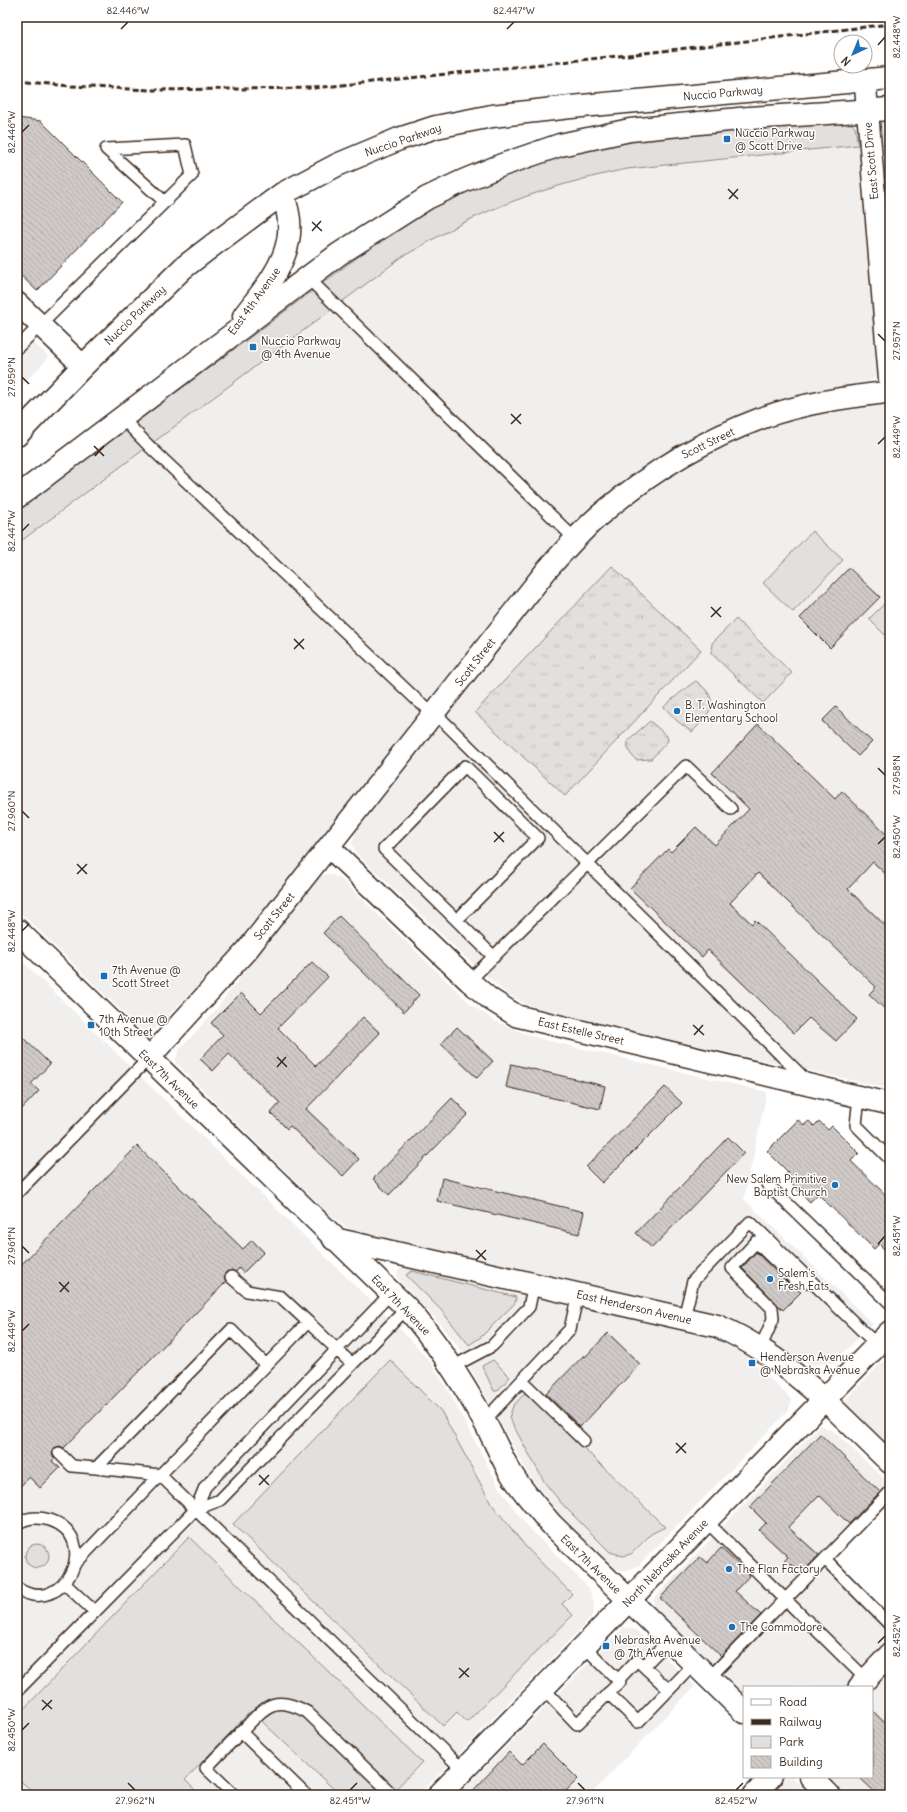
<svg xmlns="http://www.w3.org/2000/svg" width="907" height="1812" font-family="Delius,sans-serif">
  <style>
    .built { fill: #f1efee }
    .green { fill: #e2e0de; stroke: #8e857e }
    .park { fill: url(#park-tufts); stroke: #8e857e }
    .building { fill: url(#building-back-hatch); stroke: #3b2a1e }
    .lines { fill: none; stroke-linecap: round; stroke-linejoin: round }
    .service-casing { stroke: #3b2a1e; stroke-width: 14 }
    .minor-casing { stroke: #3b2a1e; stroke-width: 24 }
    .tertiary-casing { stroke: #3b2a1e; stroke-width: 25 }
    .secondary-casing { stroke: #3b2a1e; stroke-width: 25 }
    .primary-casing { stroke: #3b2a1e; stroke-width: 25 }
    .service { stroke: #fff; stroke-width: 11 }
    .minor { stroke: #fff; stroke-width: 21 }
    .tertiary { stroke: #fff; stroke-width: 22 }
    .secondary { stroke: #fff; stroke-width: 22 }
    .primary { stroke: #fff; stroke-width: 22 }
    .rail { stroke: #3b2a1e; stroke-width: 3; stroke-dasharray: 6 3; stroke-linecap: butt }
    .ticks { fill: none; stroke: #3b2a1e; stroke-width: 1.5 }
    .poi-dot { fill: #1f6fb2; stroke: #fff; stroke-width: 1.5 }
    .labels { text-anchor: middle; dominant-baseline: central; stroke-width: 3; stroke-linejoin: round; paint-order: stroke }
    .street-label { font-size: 11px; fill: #3b2a1e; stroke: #fff }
    .poi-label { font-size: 11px; fill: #3b2a1e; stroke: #fff; text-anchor: start }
    .neatline { fill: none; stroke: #3b2a1e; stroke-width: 1.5 }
    .ticks-label { font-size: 10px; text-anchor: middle; fill: #3b2a1e }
  </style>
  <defs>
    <pattern id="park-tufts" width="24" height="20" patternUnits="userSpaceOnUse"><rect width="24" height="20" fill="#e2e0de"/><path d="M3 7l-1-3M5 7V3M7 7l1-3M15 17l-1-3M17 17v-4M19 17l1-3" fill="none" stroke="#c3c0be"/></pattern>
    <pattern id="building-back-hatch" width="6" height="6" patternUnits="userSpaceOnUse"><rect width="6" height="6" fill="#cfcac7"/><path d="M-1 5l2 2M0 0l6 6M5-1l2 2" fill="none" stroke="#b3aeaa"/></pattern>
  </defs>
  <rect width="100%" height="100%" fill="#fff"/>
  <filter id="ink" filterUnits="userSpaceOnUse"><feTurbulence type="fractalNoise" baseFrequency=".025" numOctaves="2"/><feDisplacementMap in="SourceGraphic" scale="8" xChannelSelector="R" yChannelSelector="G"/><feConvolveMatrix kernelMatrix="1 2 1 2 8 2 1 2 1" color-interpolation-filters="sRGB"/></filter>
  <g filter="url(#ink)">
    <path class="built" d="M890,117V270L878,131Z
      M852,123L857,132L877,367V374L873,379L866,383L812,393L733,419L700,434L650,463L614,489L575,523L545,556L422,715L336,820L311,857L238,944L154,1030L148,1032L140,1029L17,909V511L233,349L435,206L504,176L561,156Z
      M17,327L49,357L17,391Z
      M890,403V1089L547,1011L526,1004L507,994L464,956L356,853L352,844L355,832L576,549L608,522L646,493L691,461L730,441L802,418L844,408Z
      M327,874L339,877L472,1005L495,1021L526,1034L545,1040L767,1092L744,1199L873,1324L833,1363L813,1365L792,1355L752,1331L673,1305L360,1232L346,1227L331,1216L175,1062L179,1050L214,1012L311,884L321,876Z
      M17,956L411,1340L431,1363L448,1390L498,1485L514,1509L530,1529L589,1588L594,1604V1611L589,1620L419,1795H21L17,1792Z
      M411,1265L722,1341L742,1351L790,1398L792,1402L787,1412L639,1565L627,1571L615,1569L557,1512L529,1475L460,1349L444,1328L398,1279L397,1273L400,1268Z
      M890,1354V1454L845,1404V1400Z
      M820,1425L835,1432L890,1484V1497L829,1557L890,1616V1642L846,1687H744V1697L657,1614L654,1608L653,1599Z
      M624,1627L636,1630L695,1686L590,1795H458Z
      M890,1671V1795H843L824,1777H872V1690Z
      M786,1777H792L811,1795H769Z"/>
    <path class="green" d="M890,117V144L879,145C878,131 875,121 890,117Z
      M848,121L855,127L858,145L627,169C573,180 519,196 469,220C446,231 424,245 402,257L17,544V511L382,239C400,228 417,216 436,206C476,186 519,167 563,156C655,132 752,129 848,121Z
      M812,531L843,560L793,612L763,583Z
      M890,598V640L869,619Z
      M412,1271L516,1297L515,1303L481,1337L469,1345L441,1310L406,1275Z
      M390,1360L441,1411L491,1503L526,1547L572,1594L562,1604L573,1615L467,1722L457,1712L443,1726L233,1524Z
      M493,1360L510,1377L497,1391H494L482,1366Z
      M526,1392L665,1527L651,1534L631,1554L623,1556L610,1552L563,1505L545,1483L509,1418L513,1406Z
      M189,1537L422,1762L390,1795H340L251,1711L185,1780L200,1795H181L177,1792L174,1795H37L17,1778V1716Z
      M25 1556a12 12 0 1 1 24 0a12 12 0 1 1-24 0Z"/>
    <path class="park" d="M612,566L701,650L565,796L475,712Z
      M736,619L792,673L763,703L711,653L712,643Z
      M696,681C722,700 711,713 692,732L677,721L664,707C666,704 693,682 696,681Z
      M650,721L667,736L668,741L651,759L636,760C629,753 627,749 628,740Z"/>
    <path class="building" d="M17,118L41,121L122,202L37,291L17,272Z
      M849,568L880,597L830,648L800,618Z
      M836,707L872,742L858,756L822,721Z
      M758,724L835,799L842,791L890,838V878L873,862L848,889L890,930V1014L869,994L876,987L758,873L730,903L752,924L755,920L857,1019L836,1041L809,1018L794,1033L708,950L702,957L630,888L668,849L671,852L696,827L715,845L749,809L712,773Z
      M339,916L419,995L404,1012L323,933Z
      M312,962L328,977L278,1028L316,1066L363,1017L380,1033L306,1109L359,1159L343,1176L290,1126L287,1129L271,1113L280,1103L229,1054L213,1071L200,1059L223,1035L211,1023L241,993L261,1013Z
      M457,1027L493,1061L477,1078L441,1044Z
      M17,1032L50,1064L31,1084L39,1091L17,1114Z
      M511,1064L605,1086L600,1109L506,1087Z
      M665,1087L682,1103L602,1183L586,1167Z
      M452,1098L468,1114L389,1195L373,1179Z
      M798,1120L804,1125L809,1121L814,1126L819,1121L828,1130L832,1126L859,1153L851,1161L890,1199V1255L879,1244L874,1249L818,1194L810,1202L784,1177L788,1172L767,1151Z
      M728,1137L744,1153L652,1248L636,1233Z
      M137,1146L243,1249L252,1240L264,1252L243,1273L239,1268L236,1272L232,1270L226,1272L224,1276L226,1282L64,1448L60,1446L54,1448L52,1454L55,1458L52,1461L60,1468L40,1488L29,1477L17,1490V1269Z
      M442,1178L584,1212L579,1234L437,1201Z
      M756,1252L792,1287L801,1292L783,1310L742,1268Z
      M608,1333L640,1364L580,1427L546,1394L584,1355L585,1357Z
      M820,1434L880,1492L849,1524L819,1495L788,1527L819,1555L805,1570L783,1562L788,1557L759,1530L766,1523L750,1507Z
      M721,1548L750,1575L735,1591L761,1615L721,1656L660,1598L700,1557L707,1563Z
      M872,1710L890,1728V1795H878L859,1777H872Z
      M543,1744L578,1779L562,1795H469L509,1752L522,1765Z"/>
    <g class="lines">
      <defs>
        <path id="service" d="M308,278L575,539
          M17,348L192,175L185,145L106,149L165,202
          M122,418L150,447L419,702L435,713L807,1081
          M457,920L538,838L465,766L384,849L494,957
          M469,981L686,766L731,809
          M859,1097L856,1125L890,1159
          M767,1184L890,1303
          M17,1193L148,1059
          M231,1277L247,1291L281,1297L308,1322
          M391,1293L205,1487L196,1509L220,1500L407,1308
          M684,1318L693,1281L750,1222L877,1345
          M760,1349L773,1319L772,1308L732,1268L756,1242L797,1282H812
          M352,1364L308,1322L160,1475L463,1770
          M452,1367L492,1346L529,1307L534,1283
          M522,1381L584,1441
          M484,1421L570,1329L578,1294
          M59,1453L72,1466L96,1468
          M160,1475L96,1468L231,1330L266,1365
          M706,1521L866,1679
          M17,1524C26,1517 39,1517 50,1520C104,1538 63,1620 17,1588
          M825,1559L890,1625
          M75,1564L160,1475
          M64,1583L95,1612
          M644,1666L669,1640
          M709,1678L890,1492
          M618,1680L637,1660L669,1690
          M543,1688L577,1724L620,1682L584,1646
          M17,1691L196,1509
          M608,1693L638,1722L694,1664
          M241,1732C265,1708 272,1693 307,1712L393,1795
          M234,1795L206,1768L241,1732L306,1795"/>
        <path id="minor" d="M865,80L890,385
          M17,303L83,366
          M329,847L469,981L490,999L517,1016L890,1104
          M148,1059L247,950L546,571C563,552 581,531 601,514C649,473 703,440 762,418C803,403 847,397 890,392
          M824,1399L890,1463
          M859,1687L890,1654
          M754,1795L771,1777"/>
        <path id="tertiary" d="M17,930L407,1308C438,1343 462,1381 484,1421C493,1437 500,1454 509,1470C521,1490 537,1508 552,1525L744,1712
          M334,1239L717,1326C758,1343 791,1370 824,1399
          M811,1777L829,1795"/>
        <path id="secondary" d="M244,316C273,278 304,244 282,194
          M17,435L83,366L183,268L213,245L282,194L337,165L399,139L436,127L492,116L571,107L890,78
          M17,497L339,254L427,198L463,181L502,165L560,145L630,130L749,118L890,109"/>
        <path id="primary" d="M439,1795L890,1332"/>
      </defs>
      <use href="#service" class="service-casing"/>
      <use href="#minor" class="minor-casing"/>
      <use href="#tertiary" class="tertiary-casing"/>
      <use href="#secondary" class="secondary-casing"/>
      <use href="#primary" class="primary-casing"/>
      <use href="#service" class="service"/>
      <use href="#minor" class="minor"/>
      <use href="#tertiary" class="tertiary"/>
      <use href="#secondary" class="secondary"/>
      <use href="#primary" class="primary"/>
      <path class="rail" d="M17,81L70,86L151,90L314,88L628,55L890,24"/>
    </g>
  </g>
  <path class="ticks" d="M121,29L128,22M507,29L514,22M878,45L885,37M22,132L29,125M728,189L738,199M729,199L738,189M312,222L322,231M312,231L321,221M878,334L885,341M22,377L29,384M511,414L521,424M511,424L521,414M878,444L885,437M94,446L104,456M95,456L104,446M22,531L29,524M711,607L721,617M711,617L721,607M294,639L304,649M294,649L304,639M878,768L885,775M22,811L29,818M494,832L504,842M494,842L504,832M878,844L885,837M77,864L87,874M77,874L87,864M22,931L29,924M693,1025L704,1035M694,1035L703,1025M277,1057L287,1067M277,1067L286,1057M878,1244L885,1236M22,1246L29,1253M476,1250L486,1260M476,1260L486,1250M59,1282L69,1292M60,1292L69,1282M22,1331L29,1324M676,1443L686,1453M676,1453L686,1443M259,1475L269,1485M259,1485L269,1475M878,1643L885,1636M459,1668L469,1677M459,1678L469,1668M42,1700L52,1709M42,1710L52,1700M22,1730L29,1723M128,1783L135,1790M578,1783L585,1790M350,1790L357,1783M736,1790L743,1783"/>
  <g class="poi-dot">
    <rect x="723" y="135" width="8" height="8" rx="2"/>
    <rect x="249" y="343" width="8" height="8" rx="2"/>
    <circle cx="677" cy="711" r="4"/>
    <rect x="100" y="972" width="8" height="8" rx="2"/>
    <rect x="87" y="1021" width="8" height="8" rx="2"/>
    <circle cx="835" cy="1185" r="4"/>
    <circle cx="770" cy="1279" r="4"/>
    <rect x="748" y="1359" width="8" height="8" rx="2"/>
    <circle cx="729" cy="1569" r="4"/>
    <circle cx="732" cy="1627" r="4"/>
    <rect x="602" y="1642" width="8" height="8" rx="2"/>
  </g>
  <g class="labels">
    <g class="street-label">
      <text transform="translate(723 93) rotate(-5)">Nuccio Parkway</text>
      <text transform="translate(403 140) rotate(-19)">Nuccio Parkway</text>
      <text transform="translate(871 161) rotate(-95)">East Scott Drive</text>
      <text transform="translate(254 301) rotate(-54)">East 4th Avenue</text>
      <text transform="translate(135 315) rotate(-44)">Nuccio Parkway</text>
      <text transform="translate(708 443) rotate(-26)">Scott Street</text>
      <text transform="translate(475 662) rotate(-52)">Scott Street</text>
      <text transform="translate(274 916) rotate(-51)">Scott Street</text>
      <text transform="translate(581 1031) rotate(13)">East Estelle Street</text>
      <text transform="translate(169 1079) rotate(44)">East 7th Avenue</text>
      <text transform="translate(401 1305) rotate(46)">East 7th Avenue</text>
      <text transform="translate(634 1307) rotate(13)">East Henderson Avenue</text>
      <text transform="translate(665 1563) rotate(-46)">North Nebraska Avenue</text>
      <text transform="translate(591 1564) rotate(44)">East 7th Avenue</text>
    </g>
    <g class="poi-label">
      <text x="735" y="133">Nuccio Parkway<tspan x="735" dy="13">@ Scott Drive</tspan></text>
      <text x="261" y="341">Nuccio Parkway<tspan x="261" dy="13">@ 4th Avenue</tspan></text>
      <text x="685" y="705">B. T. Washington<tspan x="685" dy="13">Elementary School</tspan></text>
      <text x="112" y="970">7th Avenue @<tspan x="112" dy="13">Scott Street</tspan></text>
      <text x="99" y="1019">7th Avenue @<tspan x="99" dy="13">10th Street</tspan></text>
      <text x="827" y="1179" text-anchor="end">New Salem Primitive<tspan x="827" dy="13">Baptist Church</tspan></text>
      <text x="778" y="1273">Salem's<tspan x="778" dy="13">Fresh Eats</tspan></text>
      <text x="760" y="1357">Henderson Avenue<tspan x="760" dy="13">@ Nebraska Avenue</tspan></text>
      <text x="737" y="1569">The Flan Factory</text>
      <text x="740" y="1627">The Commodore</text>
      <text x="614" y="1640">Nebraska Avenue<tspan x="614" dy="13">@ 7th Avenue</tspan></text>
    </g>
  </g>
  <rect width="907" height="1812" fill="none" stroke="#fff" stroke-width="44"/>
  <rect x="743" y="1686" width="130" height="92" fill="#ffffff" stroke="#b1aaa5"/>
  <rect x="751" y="1699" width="20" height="6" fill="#ffffff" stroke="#b1aaa5"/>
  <text x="779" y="1706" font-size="12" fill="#3b2a1e">Road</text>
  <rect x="751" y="1719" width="20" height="6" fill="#3b2a1e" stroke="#b1aaa5"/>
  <text x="779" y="1726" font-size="12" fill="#3b2a1e">Railway</text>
  <rect x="751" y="1736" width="20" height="12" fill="url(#park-tufts)" stroke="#b1aaa5"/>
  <text x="779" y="1746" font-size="12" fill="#3b2a1e">Park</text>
  <rect x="751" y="1756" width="20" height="12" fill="url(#building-back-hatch)" stroke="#b1aaa5"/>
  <text x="779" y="1766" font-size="12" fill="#3b2a1e">Building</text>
  <g transform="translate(853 54) rotate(224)"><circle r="19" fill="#ffffff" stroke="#b1aaa5"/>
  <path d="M0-3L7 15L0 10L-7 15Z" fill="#1f6fb2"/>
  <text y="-6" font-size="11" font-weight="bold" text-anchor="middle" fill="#3b2a1e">N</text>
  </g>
  <rect x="22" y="22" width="863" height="1768" class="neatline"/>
  <g class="ticks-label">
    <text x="128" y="14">82.446°W</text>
    <text x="514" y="14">82.447°W</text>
    <text transform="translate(896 37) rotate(-90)" y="4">82.448°W</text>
    <text transform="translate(11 132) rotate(-90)" y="4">82.446°W</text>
    <text transform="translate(896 341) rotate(-90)" y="4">27.957°N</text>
    <text transform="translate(11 377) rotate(-90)" y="4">27.959°N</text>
    <text transform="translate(896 437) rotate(-90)" y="4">82.449°W</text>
    <text transform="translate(11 531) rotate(-90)" y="4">82.447°W</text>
    <text transform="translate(896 775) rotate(-90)" y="4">27.958°N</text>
    <text transform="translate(11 811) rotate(-90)" y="4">27.960°N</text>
    <text transform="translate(896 837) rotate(-90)" y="4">82.450°W</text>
    <text transform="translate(11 931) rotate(-90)" y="4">82.448°W</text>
    <text transform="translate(896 1236) rotate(-90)" y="4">82.451°W</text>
    <text transform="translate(11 1246) rotate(-90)" y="4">27.961°N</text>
    <text transform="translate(11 1331) rotate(-90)" y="4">82.449°W</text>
    <text transform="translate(896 1636) rotate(-90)" y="4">82.452°W</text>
    <text transform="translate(11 1730) rotate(-90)" y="4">82.450°W</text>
    <text x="135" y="1804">27.962°N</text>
    <text x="350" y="1804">82.451°W</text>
    <text x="585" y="1804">27.961°N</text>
    <text x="736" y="1804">82.452°W</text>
  </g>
</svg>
